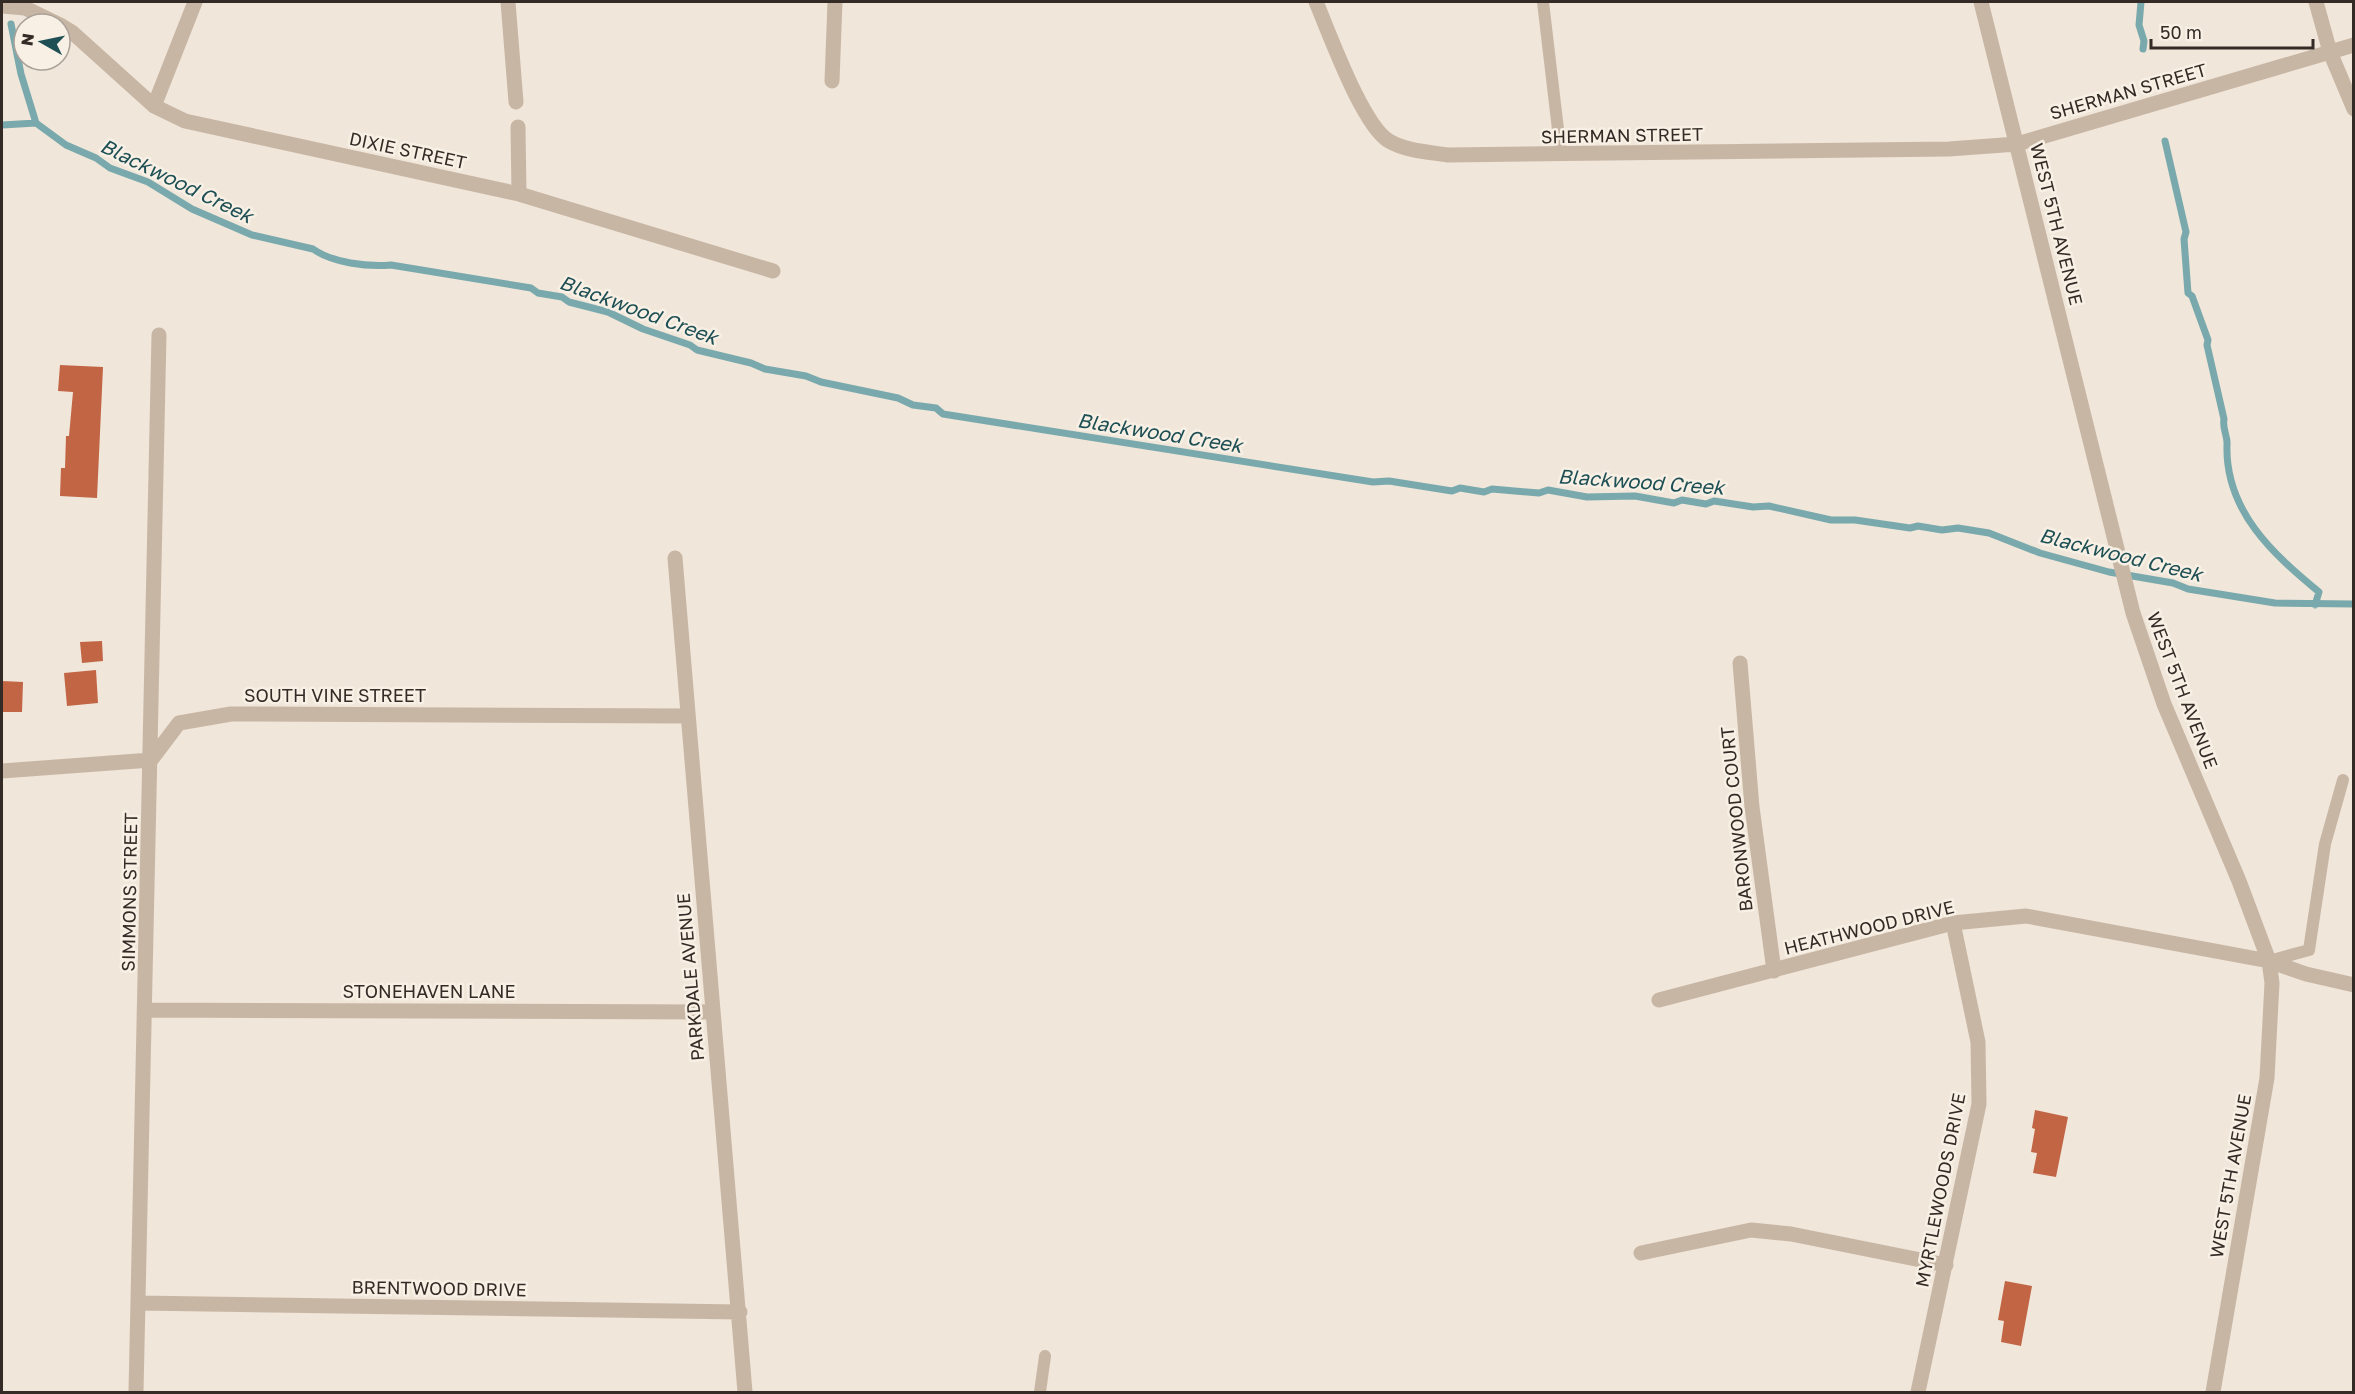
<svg xmlns="http://www.w3.org/2000/svg" width="2355" height="1394" font-family="'Golos Text',sans-serif">
  <style>
    .lines { fill: none; stroke-linecap: round; stroke-linejoin: round }
    .stream { stroke: #79a9ac; stroke-width: 7 }
    .building { fill: #c26545 }
    .service { stroke: #c8b6a5; stroke-width: 12 }
    .minor { stroke: #c8b6a5; stroke-width: 15 }
    .labels { text-anchor: middle; dominant-baseline: central; stroke-width: 5; stroke-linejoin: round; paint-order: stroke }
    .street-label { font-size: 18px; fill: #342b26; stroke: #f8f0e5 }
    .water-label { font-size: 20px; font-style: italic; fill: #1d4f54; stroke: #f8f0e5 }
  </style>
  <rect width="100%" height="100%" fill="#f0e6d9"/>
  <g class="lines">
    <path class="stream" d="M2141,2L2139,25L2144,41L2143,49
      M11,24L21,74L36,123
      M2,125L36,123L66,145L96,158L110,168L148,182L192,209L252,235L313,249C333,263 367,267 391,265L531,288L538,293L562,297L569,302L608,312L643,329L690,345L697,350L751,363L765,369L806,376L821,382L898,398L913,405L936,408L943,414L1373,482L1389,481L1452,491L1460,488L1484,492L1492,489L1539,493L1548,490L1587,497L1635,496L1674,503L1682,500L1706,504L1714,501L1753,507L1769,506L1831,520H1855L1910,528L1918,526L1942,530L1958,528L1989,533L2040,553L2109,572L2173,583L2188,589L2275,603L2354,604
      M2165,141L2186,232L2184,239L2188,293L2192,296L2208,340L2207,345L2224,419C2222,429 2228,436 2227,445C2225,511 2273,554 2319,592L2315,605"/>
  </g>
  <path class="building" d="M60,365L103,367L97,498L60,496L61,468H65L66,436H69L73,392L58,391Z
    M102,641L103,661L82,663L80,642Z
    M96,670L98,703L67,706L64,673Z
    M2,681L23,682L22,712H2Z
    M2035,1110L2068,1117L2056,1177L2033,1173L2037,1153L2031,1152L2035,1129L2032,1128Z
    M2005,1281L2032,1286L2021,1346L2001,1342L2004,1321L1998,1320Z"/>
  <g class="lines">
    <path class="service" d="M1543,2L1561,155
      M2269,961L2309,950L2325,844L2343,780
      M1040,1392L1045,1356"/>
    <path class="minor" d="M508,2L516,102
      M1316,2C1329,32 1362,125 1389,141C1406,151 1429,152 1448,155L1949,149L2017,144L2354,45
      M1981,2L2133,613L2164,704L2239,881L2269,961L2272,983L2267,1078L2213,1392
      M2316,2L2330,52L2354,109
      M2,6L25,8L58,24
      M60,25L73,33L154,106L185,121L519,194L773,271
      M832,81L835,2
      M154,106L195,2
      M518,127L519,194
      M675,558L745,1392
      M1740,663L1752,807L1774,971
      M2,771L151,760L179,723L231,714L687,716
      M1659,1000L1953,923L2026,916L2269,961L2306,974L2354,985
      M146,1010L712,1012
      M1641,1253L1751,1230L1791,1234L1946,1265
      M138,1303L740,1312
      M136,1392L159,335
      M1918,1392L1979,1104L1978,1042L1953,923"/>
  </g>
  <g class="labels">
    <g class="street-label">
      <text transform="translate(2128 91) rotate(-16)">SHERMAN STREET</text>
      <text transform="translate(1622 135) rotate(-1)">SHERMAN STREET</text>
      <text transform="translate(408 150) rotate(12)">DIXIE STREET</text>
      <text transform="translate(2057 224) rotate(76)">WEST 5TH AVENUE</text>
      <text transform="translate(2183 690) rotate(69)">WEST 5TH AVENUE</text>
      <text x="335" y="695">SOUTH VINE STREET</text>
      <text transform="translate(1736 819) rotate(-96)">BARONWOOD COURT</text>
      <text transform="translate(129 892) rotate(-89)">SIMMONS STREET</text>
      <text transform="translate(1869 927) rotate(-14)">HEATHWOOD DRIVE</text>
      <text transform="translate(690 977) rotate(-95)">PARKDALE AVENUE</text>
      <text x="429" y="991">STONEHAVEN LANE</text>
      <text transform="translate(2230 1176) rotate(-80)">WEST 5TH AVENUE</text>
      <text transform="translate(1940 1190) rotate(-79)">MYRTLEWOODS DRIVE</text>
      <text transform="translate(439 1288) rotate(1)">BRENTWOOD DRIVE</text>
    </g>
    <g class="water-label">
      <text transform="translate(177 180) rotate(26)">Blackwood Creek</text>
      <text transform="translate(639 309) rotate(20)">Blackwood Creek</text>
      <text transform="translate(1160 432) rotate(9)">Blackwood Creek</text>
      <text transform="translate(1641 481) rotate(4)">Blackwood Creek</text>
      <text transform="translate(2121 554) rotate(14)">Blackwood Creek</text>
    </g>
  </g>
  <rect width="2355" height="1394" fill="none" stroke="#342b26" stroke-width="6"/>
  <g transform="translate(42 42) rotate(279)"><circle r="28" fill="#f8f0e5" stroke="#aaa199" stroke-width="1.5"/>
  <path d="M0-4.5L10 22L0 15L-10 22Z" fill="#1d4f54"/>
  <text y="-9" font-size="16" font-weight="bold" text-anchor="middle" fill="#342b26">N</text>
  </g>
  <path d="M2151 39v9h162v-9" fill="none" stroke="#342b26" stroke-width="3"/>
  <text x="2160" y="39" font-size="18" fill="#342b26" stroke="#f8f0e5" stroke-width="4.5" paint-order="stroke">50 m</text>
</svg>
